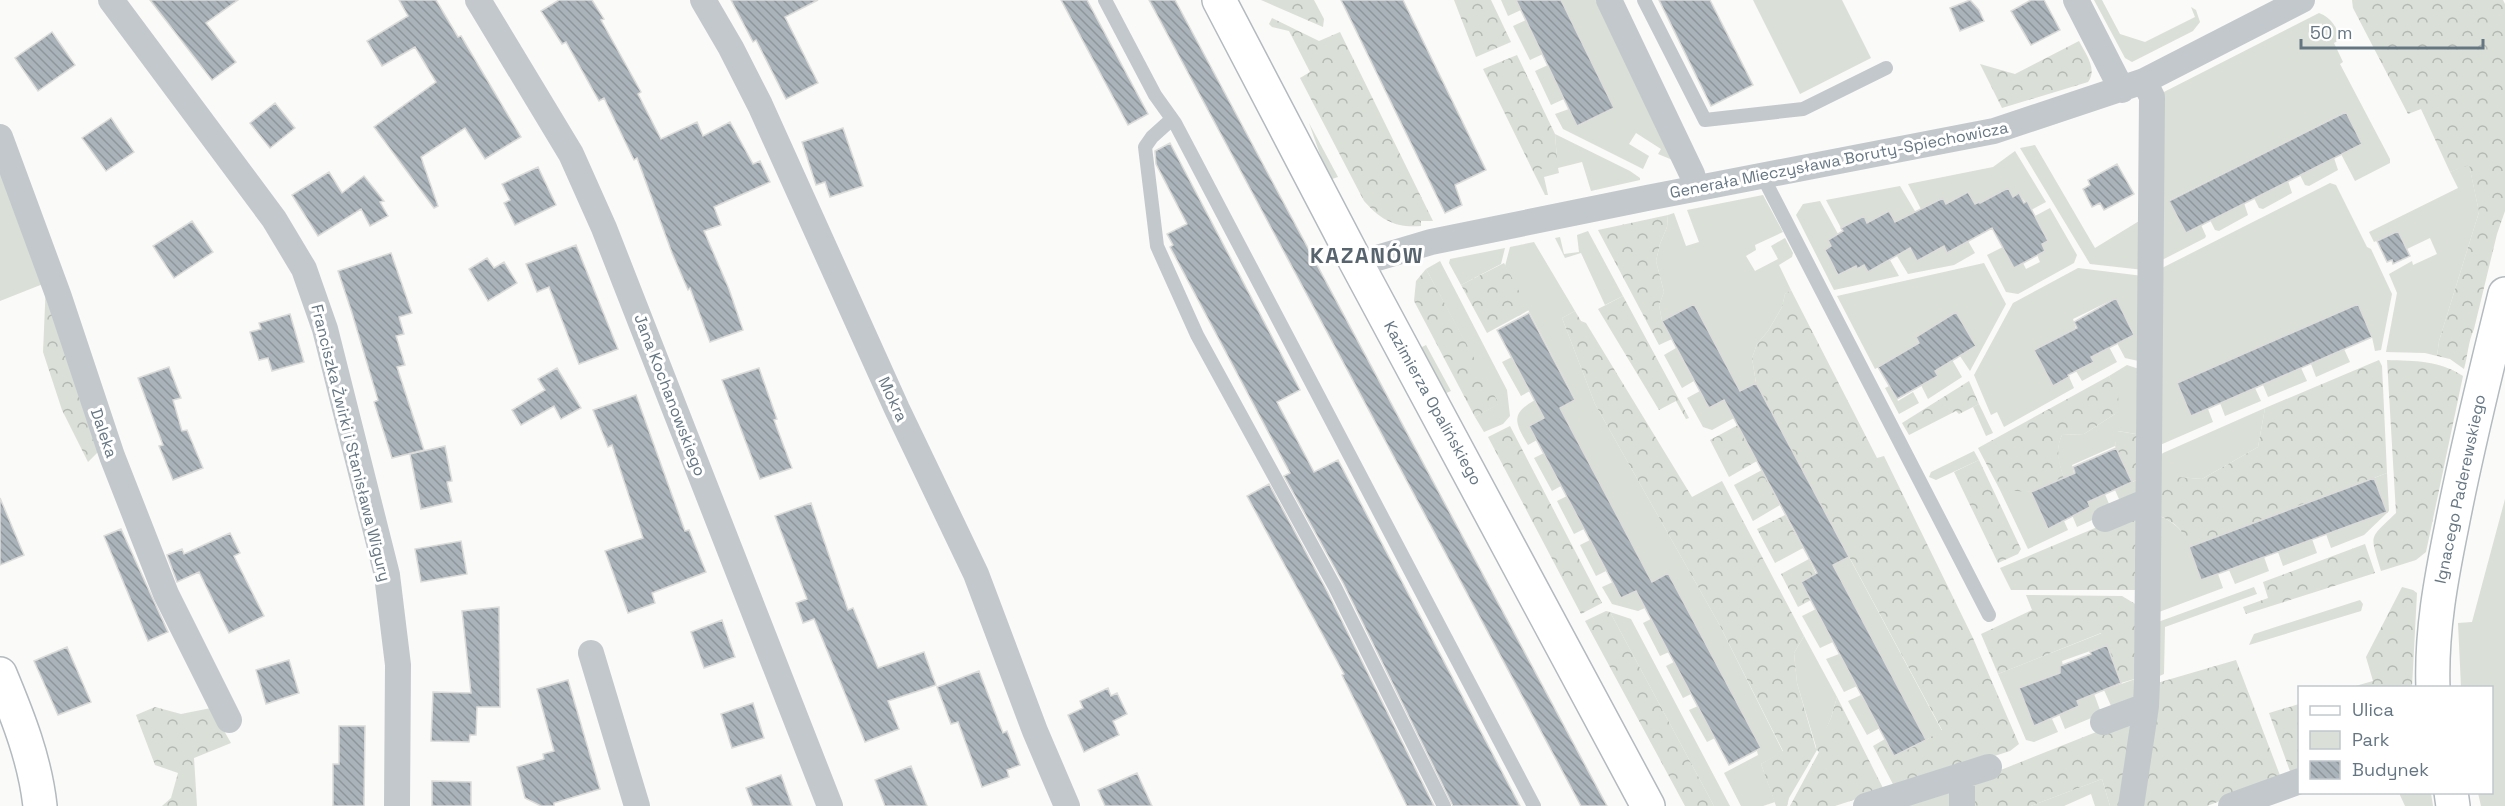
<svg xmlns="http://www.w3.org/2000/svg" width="2505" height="806" font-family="'Space Grotesk',sans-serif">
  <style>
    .green { fill: #dadfd7 }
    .forest { fill: url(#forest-crowns) }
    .building { fill: url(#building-back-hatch); stroke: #dcdcda; stroke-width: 1.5 }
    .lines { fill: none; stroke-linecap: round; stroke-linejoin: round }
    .secondary-casing { stroke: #b3babf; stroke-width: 36 }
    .lane { stroke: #c3c8cc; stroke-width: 14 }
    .street { stroke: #c3c8cc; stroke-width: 26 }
    .secondary { stroke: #fff; stroke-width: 33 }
    .labels { text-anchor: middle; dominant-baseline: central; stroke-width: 6; stroke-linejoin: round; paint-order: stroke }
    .street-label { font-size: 16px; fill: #657683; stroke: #fff }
    .district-label { font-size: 22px; font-weight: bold; letter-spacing: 1.5px; fill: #57646e; stroke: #fff }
  </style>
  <defs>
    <pattern id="forest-crowns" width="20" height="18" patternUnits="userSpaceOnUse" patternTransform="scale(1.5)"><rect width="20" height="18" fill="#dadfd7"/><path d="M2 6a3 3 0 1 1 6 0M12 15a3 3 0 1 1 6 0" fill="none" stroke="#b4b9b4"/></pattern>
    <pattern id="building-back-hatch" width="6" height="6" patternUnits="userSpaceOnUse" patternTransform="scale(1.5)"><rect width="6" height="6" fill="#aab3b9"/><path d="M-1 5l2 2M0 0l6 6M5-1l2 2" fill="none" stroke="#8e969c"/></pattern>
  </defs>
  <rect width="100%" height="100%" fill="#fafaf8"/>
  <path class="green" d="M1501,0H1516L1521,10L1508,16Z
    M1561,0H1602L1675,161L1658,154L1661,149L1636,133L1629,144L1649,156L1643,169L1563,129L1555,114L1569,109L1578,126L1614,108Z
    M1753,0H1842L1871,58L1800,94Z
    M2094,0H2102L2120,34L2145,42L2195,17L2191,7L2196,10L2200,22L2193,31L2132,62L2125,58Z
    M2319,13C2332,18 2336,27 2341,39L2334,43L2343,62L2340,64L2390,159V163L2355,181L2341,154L2362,143L2345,112L2170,200L2186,232L2201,225L2206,236L2205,238L2162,260L2160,94Z
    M1526,20L1543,54L1530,60L1513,26Z
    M1548,65L1564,99L1551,105L1535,71Z
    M1309,123L1338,177L1329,180Z
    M1555,134L1630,171L1640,178V180L1591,191L1582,162L1558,168L1559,173L1544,177L1548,195H1545L1533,171L1557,159Z
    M2035,145L2095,248L2144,218V270L2090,264L2020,148Z
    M2015,151L2046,202L2031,210L2019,194L1983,209L1979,202L1975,204L1968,192L1946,204L1942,198L1921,209L1908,184L1993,167Z
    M2334,158L2338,170L2309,186L2305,185L2300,175Z
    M2469,164L2479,212L2439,341L2437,356L2425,353L2386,352L2397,293L2389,274L2412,261L2413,265L2437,254L2430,238L2407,249L2398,231L2374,242L2369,232L2458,188L2450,172Z
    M8,172L48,282L0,301V175Z
    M2288,181L2292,193L2263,209L2259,208L2254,198Z
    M2330,183L2336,185L2367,247L2371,249L2392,294L2381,350L2375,351L2372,337L2358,305L2177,383L2191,416L2208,409L2213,422L2160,445L2162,268Z
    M1900,186L1919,218L1895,222L1889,211L1867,223L1863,216L1841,228L1826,200Z
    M1763,195L1783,232L1755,245L1756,250L1746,256L1755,271L1778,259L1771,246L1785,238L1793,253L1792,257L1779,265L1791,290L1785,294L1782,307L1768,331L1757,344L1752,358L1756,383L1740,391L1694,304L1662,321L1659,305L1664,292L1656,261L1660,244L1667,227L1668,215L1674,213L1686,246L1699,242L1687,210Z
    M1820,201L1838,234L1828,240L1831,246L1825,250L1838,275L1856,266L1858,269L1864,265L1868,271L1890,260L1899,276L1834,290L1796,215L1803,204Z
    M2244,203L2248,215L2219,231L2215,230L2210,220Z
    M2050,208L2077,255L2074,263L2018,294L2006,292L1987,255L2003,247L2023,263L2026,269L2040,262L2037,255L2042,244L2048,240L2035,216Z
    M1588,231L1623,296L1605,305L1581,253L1565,258L1555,238L1560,237L1564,254L1579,252L1577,235Z
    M1968,241L1975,253L1954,265L1908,274L1897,256L1910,248L1944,246L1947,252Z
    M1534,242L1575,311L1562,318L1595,404L1719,624L1783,752L1761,764L1775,802L1763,806H1741L1724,773L1758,755L1757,751L1761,748L1668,574L1652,582L1560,408L1575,399L1505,266L1510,247Z
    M1505,248L1501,264L1461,285L1449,263L1450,259Z
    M1440,261L1507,390L1510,416L1503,424L1484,432L1475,417L1498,404L1426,269Z
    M1984,263L2006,304L1970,371L1960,356L1976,346L1956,312L1916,337L1919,345L1875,369L1837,296Z
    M2078,268L2143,276V362L2125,358L2117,343L2134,334L2116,298L2073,319L2076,329L2035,350L2053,385L2069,377L2074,388L2004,427L1997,412L1991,415L1974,375L2013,303Z
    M1426,345L1451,391L1444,394L1420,348Z
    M2108,345L2117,362L2082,381L2076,371L2094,362L2090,354Z
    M1676,348L1694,381L1682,388L1664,355Z
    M2344,349L2350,362L2316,377L2311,364Z
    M1512,357L1530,391L1521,396L1502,362Z
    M1951,358L1962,377L1928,399L1921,385L1938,376L1934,368Z
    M2127,365L2142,370V435L2118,431L2115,446L2072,465L2074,473L2064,478C2058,462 2055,450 2062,435L2084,434L2115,414L2117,395L2109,376Z
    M2301,368L2307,381L2268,397L2263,385Z
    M1889,386L1898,401L1913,392L1919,403L1899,414L1885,388Z
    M2255,388L2261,401L2225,416L2220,403Z
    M1700,391L1709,408L1724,400L1734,418L1712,430L1703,427L1687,398Z
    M1535,400L1544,418L1529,426L1537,440L1528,445C1515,423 1510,414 1535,400Z
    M1979,404L1993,433L1986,436L1973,407Z
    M2265,408L2258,447L2202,479L2178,477L2157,490L2158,457L2163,453Z
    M1974,451L1979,460L1936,480L1929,477L1931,472Z
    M1544,453L1561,486L1552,491L1534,458Z
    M2387,473L2389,511L2364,535L2331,548L2326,534L2386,512L2374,478Z
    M2141,478V495L2122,506L2115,490Z
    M2015,489L2031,492L2048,528L2064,521L2068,530L2028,549L2000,490Z
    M2104,492L2112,511L2077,527L2072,515L2090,507L2087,500Z
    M1567,496L1584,529L1574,534L1557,501Z
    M2505,499V806H2481L2478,793L2492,792V688L2461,687L2458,623L2472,622Z
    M2157,515C2190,527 2190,550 2201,580L2218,574L2223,588L2159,612Z
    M2312,539L2317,553L2283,566L2278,552Z
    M1590,540L1606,571L1596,576L1580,545Z
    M1849,557L1942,731L1926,740L1833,565Z
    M2264,557L2269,571L2235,584L2229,570Z
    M1613,582L1621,598L1636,591L1645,608L1638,611L1612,604L1602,587Z
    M2254,587L2257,594L2165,627L2164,674L2155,678L2158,622Z
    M2360,600L2363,604L2361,611L2249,645L2254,634Z
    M1816,609L1833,642L1820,648L1802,616Z
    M1610,612L1631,619L1730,806H1714Z
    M1651,619L1669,652L1660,656L1643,623Z
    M2102,633L2107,645L2062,661L2064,671L2020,688L2034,725L2052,719L2058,732L2034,742L2026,740L1998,674Z
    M1804,636L1837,697L1831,718L1817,750L1797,683L1794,653Z
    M1839,654L1857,686L1844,692L1826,659Z
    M1674,662L1691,694L1683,698L1666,666Z
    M2141,677L2140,698L2112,708L2104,690Z
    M2093,691L2100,710L2096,716L2065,729L2059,714L2076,698Z
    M1861,695L1880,728L1867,735L1848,701Z
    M1698,706L1715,738L1707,742L1689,710Z
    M2102,779L2110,806H2095L2091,794L2064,806H2031Z
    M1948,787L1955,806H1886Z
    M2399,793H2431L2433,806H2405Z"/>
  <path class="forest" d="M1261,0H1314L1324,19L1323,27Z
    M1454,0H1491L1511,42L1476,57Z
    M2352,0H2503L2505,4V211L2497,234L2474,329C2468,342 2468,355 2464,369L2450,359L2437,356L2439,341L2479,212L2469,165L2450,172L2421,109L2408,114L2353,8Z
    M1272,18L1319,41L1340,32L1433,221H1421V226C1395,228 1381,220 1364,201L1300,78L1310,72L1289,31L1272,27L1269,24Z
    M2079,41C2085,53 2098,69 2088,82L2002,108L1980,64L2015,74Z
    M1517,55L1555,134L1557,159L1552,166L1533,171L1483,69Z
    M1668,215L1667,227L1660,244L1656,261L1664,292L1659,305L1662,321L1672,339L1659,345L1598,230Z
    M1504,263L1529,310L1487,333L1461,285Z
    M1426,269L1499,404L1475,417L1414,301L1416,281Z
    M46,283L102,448L88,462L62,410L43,352Z
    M1791,290L1877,458L1884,456L1973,638L2019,744L2010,751L1895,788L1873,746L1885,739L1926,740L1942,730L1756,383L1752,358L1757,344L1768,331L1782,307L1785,294Z
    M1623,296L1689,418L1686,419L1676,401L1659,410L1598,309Z
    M1575,311L1581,321L1586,323L1692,497L1722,481L1804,636L1794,653L1797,683L1816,749L1831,718L1837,697L1884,790L1835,806H1790L1819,752L1817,750L1789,798L1787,806H1776L1761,764L1783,751L1719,624L1595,404L1562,318Z
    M2379,360L2382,366L2387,473L2189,547C2182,528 2175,522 2157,515V490L2162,479L2178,477L2202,479L2258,447L2265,408Z
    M2387,360C2415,361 2439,360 2463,376L2426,552L2416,560L2381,571C2370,533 2368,540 2396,513Z
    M2109,376L2118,395L2119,406L2115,414L2084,434L2062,435C2055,450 2059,462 2064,478L2031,492L2000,490L1978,448Z
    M1969,381L1979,404L1959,414L1956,411L1909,435L1902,423Z
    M1738,425L1757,461L1729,477L1710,440Z
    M1510,426L1602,603L1581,614L1488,437Z
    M2117,431L2142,435L2141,478L2132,482L2115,446Z
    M1979,460L2021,549L2018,554L1998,563L1954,472Z
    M1762,470L1780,505L1753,521L1734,485Z
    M2138,510L2142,590H2011L2000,568Z
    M1785,515L1803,548L1775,563L1757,529Z
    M2365,544L2375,573L2246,614L2243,607L2268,598L2263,582Z
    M1809,559L1816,574L1801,582L1811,600L1798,607L1781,574Z
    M2402,587L2413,590L2417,593L2412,687H2352L2373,681L2366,657Z
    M2026,595L2122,596L2142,608L2141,677L2121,683L2101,633L1998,674L1981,634L2032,610Z
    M1606,611L1610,612L1714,806H1685L1585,621Z
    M2236,660L2281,778L2207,806H2139L2157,683Z
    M2299,704V771L2291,774L2269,713Z
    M155,707L181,714L211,708L231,743L194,758L197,806H162L171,798L178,773L155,765L136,715Z
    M2134,717L2124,806H2110L2102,779L2031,806H1970L1973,781Z"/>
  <path class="building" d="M150,0H238L206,23L236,62L212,80Z
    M399,0H436L458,37L461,36L521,137L485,159L465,128L421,157L438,206L434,208L374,127L436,82L415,47L382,66L367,41L408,16Z
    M559,0H592L604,19L601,20L641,92L638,94L661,139L697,122L703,136L730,122L753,164L760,161L770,182L714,207L721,225L704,231L729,289L743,330L710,342L690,288L688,290L672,253L637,158L634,160L604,98L599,101L566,42L562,44L541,11Z
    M731,0H818L785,17L818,83L786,99L756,40L753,42Z
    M1061,0H1087L1148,114L1128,125Z
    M1149,0H1175L1607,806H1581Z
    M1341,0H1403L1486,170L1455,185L1462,205L1445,213Z
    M1516,0H1561L1614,108L1577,126Z
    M1659,0H1710L1753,85L1711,106Z
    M1970,0L1979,10L1984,21L1960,31L1950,8Z
    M2031,0H2044L2060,30L2031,45L2011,11Z
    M52,32L75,65L38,91L15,58Z
    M275,103L295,128L270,148L250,123Z
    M2346,112L2362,144L2186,233L2169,201Z
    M111,118L134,152L106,171L82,138Z
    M843,128L863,186L830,197L825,182L816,185L802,142Z
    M1170,143L1300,390L1277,402L1296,438L1314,472L1338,460L1520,806H1453L1343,583L1284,476L1290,473L1170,247L1173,245L1167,234L1187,224L1156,164L1155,151Z
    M2117,164L2134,194L2104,210L2100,203L2092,207L2083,189L2090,185L2088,180Z
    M538,167L556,205L515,225L504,203L510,200L502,184Z
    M329,172L342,193L364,176L384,201L380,202L388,216L370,226L361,209L318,236L292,195Z
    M2008,188L2013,197L2019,193L2024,203L2027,201L2048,241L2042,244L2045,251L2014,268L1992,228L1947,253L1944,246L1917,261L1910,248L1868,272L1864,265L1857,269L1856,266L1838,275L1825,250L1831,246L1828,240L1843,231L1841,228L1864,216L1867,223L1889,211L1895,222L1943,198L1946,204L1968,192L1975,204L1979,202L1980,203Z
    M192,221L213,252L174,278L153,246Z
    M2398,231L2410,256L2393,264L2392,260L2387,262L2377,241Z
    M576,245L618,349L579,364L549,287L537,292L526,264Z
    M391,253L412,313L399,317L404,334L396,336L405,365L397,367L424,450L392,458L374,402L378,400L352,313L338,271Z
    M487,258L494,268L504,262L517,283L488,301L469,269Z
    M2116,298L2134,335L2091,357L2094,362L2068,375L2069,377L2053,386L2034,350L2077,328L2074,322Z
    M1694,304L1740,391L1756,383L1849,557L1833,565L1926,740L1894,756L1801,582L1817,573L1724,400L1709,408L1662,321Z
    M2358,304L2372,337L2191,416L2177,383Z
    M1956,312L1976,346L1935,371L1938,376L1897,399L1878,367L1919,343L1916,337Z
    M1529,313L1575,400L1560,408L1652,582L1668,573L1761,748L1729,765L1636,591L1621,598L1529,426L1544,418L1497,330Z
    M290,314L304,362L272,371L268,358L259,360L250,332L261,329L259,323Z
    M169,367L181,398L173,400L182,431L187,430L203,468L173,480L159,446L163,445L138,378Z
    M557,368L581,408L561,419L554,406L521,425L512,410L545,390L538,379Z
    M759,368L777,419L774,420L792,468L760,479L722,380Z
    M636,395L685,531L689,530L706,572L652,593L655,603L628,613L605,551L643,538L612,445L608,447L593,410Z
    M445,446L452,481L447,482L452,502L421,509L410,454Z
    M2116,448L2132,482L2088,502L2090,507L2048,529L2031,492L2075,473L2073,467Z
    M2374,478L2387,512L2201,580L2189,547Z
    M1269,484L1327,591L1434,806H1407L1342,675L1344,674L1247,496Z
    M0,498L24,555L0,565Z
    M811,503L848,610L853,608L878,668L924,652L936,685L888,701L899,729L865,742L814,619L803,623L796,603L807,599L775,516Z
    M121,529L168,632L148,641L104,536Z
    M230,533L240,553L234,556L264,616L229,633L199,572L177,582L167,555L182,549L184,554Z
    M461,541L467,574L421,582L415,549Z
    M499,607L500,707H477L476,735H470L469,742L431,741L433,692L471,693L462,611Z
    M722,620L735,657L704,668L691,632Z
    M2107,645L2121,683L2077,701L2079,706L2034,726L2019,688L2060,673V666L2091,654L2090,652Z
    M67,647L91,702L58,715L34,661Z
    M289,660L299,693L266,704L256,670Z
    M979,671L1003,733L1007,731L1020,765L1007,770L1009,777L982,787L958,722L951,724L937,687Z
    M568,680L600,789L554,803V806H541L525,798L517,767L544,759L543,754L554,751L537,689Z
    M1108,688L1111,696L1117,693L1127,714L1113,721L1119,735L1084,752L1068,715L1083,708L1080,701Z
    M753,703L764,738L732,748L721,714Z
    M339,726H365L364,806H333V764H339Z
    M911,766L927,806H885L875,780Z
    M1137,773L1152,806H1105L1098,790Z
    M781,775L792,806H753L746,788Z
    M432,781L471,782V806H432Z"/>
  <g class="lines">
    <defs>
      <path id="secondary" d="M1219,0L1357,264L1648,806
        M0,674C18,717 35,760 40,806
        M2433,688C2431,632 2441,579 2452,525C2467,447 2486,371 2505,294
        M2451,792L2453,806"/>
    </defs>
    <use href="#secondary" class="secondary-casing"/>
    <path class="lane" d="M1105,0L1155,95L1175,123L1534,806
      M1644,0L1705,120L1803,109L1886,68
      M1172,119L1152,137L1145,147L1157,246L1197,335L1335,587L1444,806
      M1763,177L1989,615"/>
    <path class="street" d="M111,0L274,219L304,269L325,329L387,575L398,665L397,806
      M478,0L571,154L604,228L830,806
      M703,0L731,48L760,105L897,409L976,574L1035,731L1067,806
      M1609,0L1692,174L1696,188
      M2076,0L2122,90
      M0,137L59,297L112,456L166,594L229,720
      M1357,264L1431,242L1647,198L1994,131L2144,81L2302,0
      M2105,519L2148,501
      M591,653L637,806
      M2103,722L2146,706
      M1962,775V806
      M1866,806L1989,767
      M2131,806L2146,706L2147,682L2152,97L2144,81
      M2231,806L2300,781"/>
    <use href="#secondary" class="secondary"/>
  </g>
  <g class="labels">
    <g class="street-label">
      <text transform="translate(1839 160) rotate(-11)">Generała Mieczysława Boruty-Spiechowicza</text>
      <text transform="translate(670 395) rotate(69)">Jana Kochanowskiego</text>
      <text transform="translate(893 399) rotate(65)">Mokra</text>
      <text transform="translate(1433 403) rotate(61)">Kazimierza Opalińskiego</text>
      <text transform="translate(104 433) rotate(71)">Daleka</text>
      <text transform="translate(351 443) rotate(76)">Franciszka Żwirki i Stanisława Wigury</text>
      <text transform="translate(2460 489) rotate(-78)">Ignacego Paderewskiego</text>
    </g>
    <g class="district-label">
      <text x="1367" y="255">KAZANÓW</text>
    </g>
  </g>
  <rect x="2298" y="686" width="195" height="108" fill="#ffffff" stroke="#c1c8cd" stroke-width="1.5"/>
  <rect x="2310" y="706" width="30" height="9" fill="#ffffff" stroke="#c1c8cd" stroke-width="1.5"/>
  <text x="2352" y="716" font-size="18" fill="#657683">Ulica</text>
  <rect x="2310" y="731" width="30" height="18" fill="#dadfd7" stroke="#c1c8cd" stroke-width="1.5"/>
  <text x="2352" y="746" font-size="18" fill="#657683">Park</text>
  <rect x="2310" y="761" width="30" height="18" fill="url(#building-back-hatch)" stroke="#c1c8cd" stroke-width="1.5"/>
  <text x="2352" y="776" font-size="18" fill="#657683">Budynek</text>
  <path d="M2301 39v9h182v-9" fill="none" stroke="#657683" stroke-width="3"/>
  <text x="2310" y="39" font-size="18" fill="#657683" stroke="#ffffff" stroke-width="4.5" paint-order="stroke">50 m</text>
</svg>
